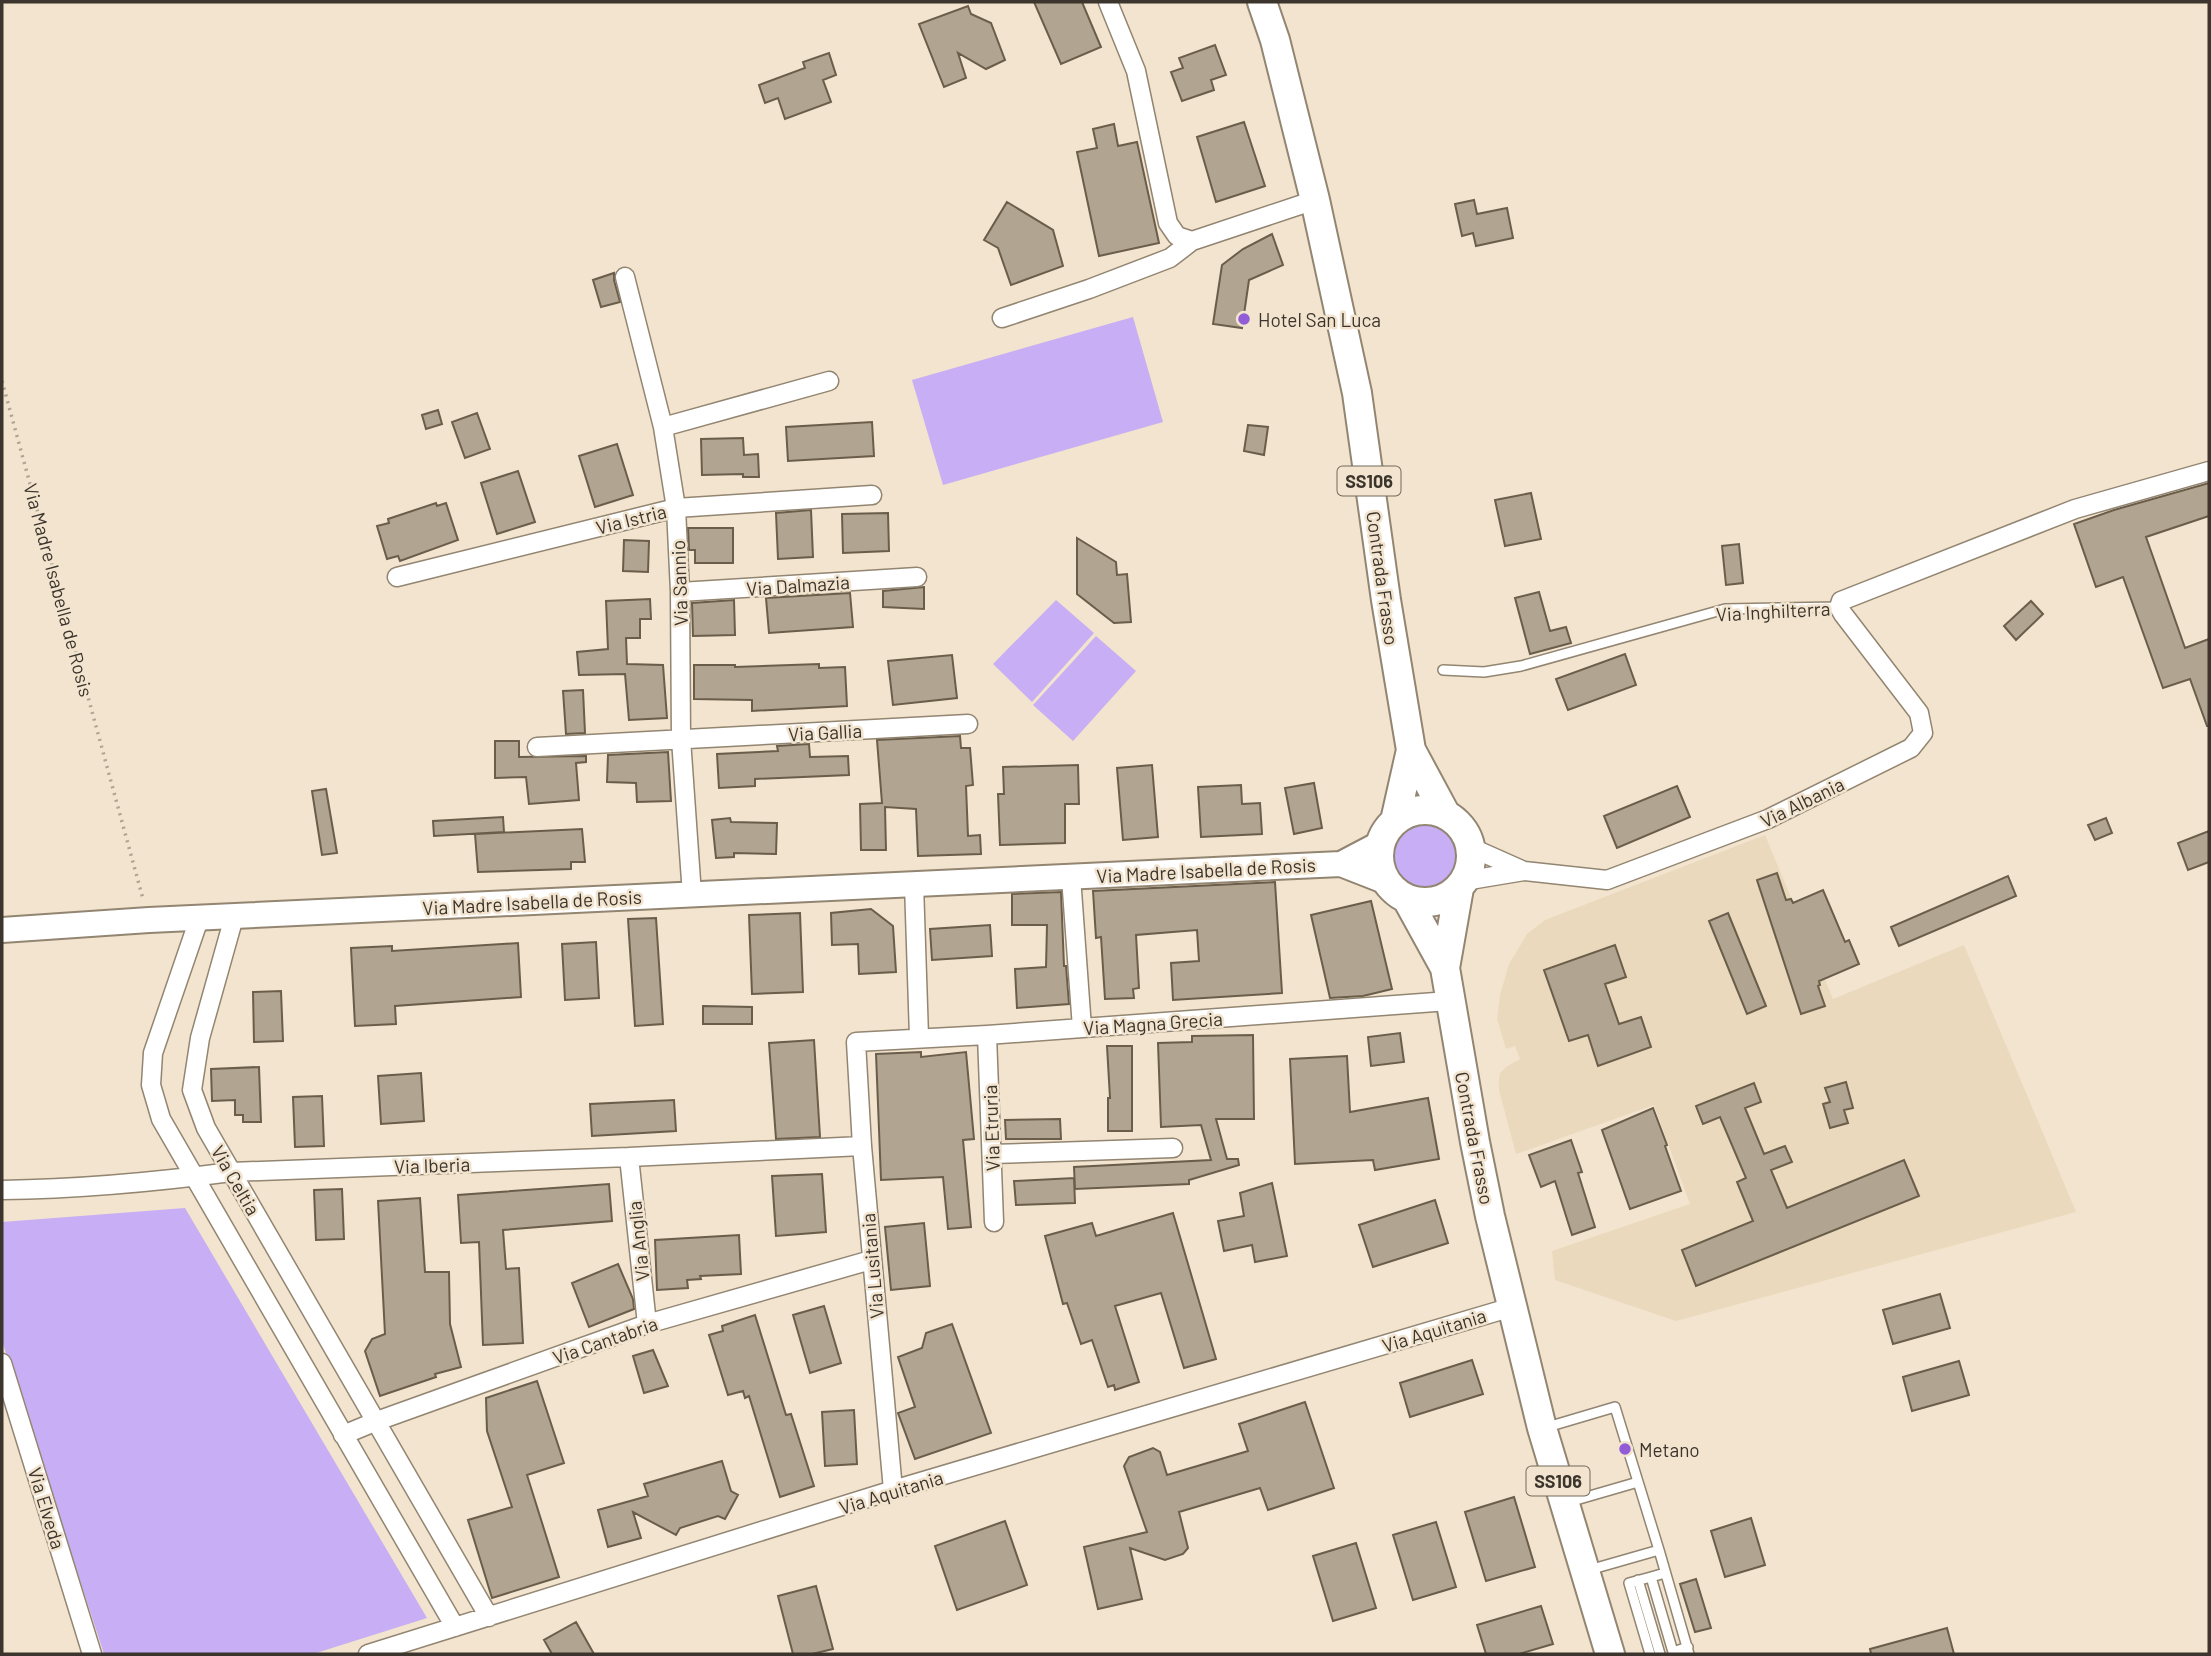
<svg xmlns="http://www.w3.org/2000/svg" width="2211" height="1656" font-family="Barlow,sans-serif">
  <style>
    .built { fill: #ead9bd }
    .green { fill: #c8aef4 }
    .building { fill: #b1a490; stroke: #6a5e4b; stroke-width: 2 }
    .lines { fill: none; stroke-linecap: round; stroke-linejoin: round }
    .lane-casing { stroke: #928571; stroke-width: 12 }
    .street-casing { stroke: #928571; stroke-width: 21 }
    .secondary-casing { stroke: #928571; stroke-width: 28 }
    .primary-casing { stroke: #928571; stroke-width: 32 }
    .path { stroke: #afa393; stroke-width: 3.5; stroke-dasharray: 2 5; stroke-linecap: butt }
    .lane { stroke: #fff; stroke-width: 9 }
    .street { stroke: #fff; stroke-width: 18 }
    .secondary { stroke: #fff; stroke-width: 24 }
    .primary { stroke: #fff; stroke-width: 28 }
    .poi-dot { fill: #915cd5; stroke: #f2e4ce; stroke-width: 2.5 }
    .labels { text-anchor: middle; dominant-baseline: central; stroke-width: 5; stroke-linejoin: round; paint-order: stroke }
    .shield { fill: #f2e4ce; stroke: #726a5d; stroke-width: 2 }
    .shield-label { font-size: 18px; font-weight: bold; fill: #3b352d }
    .poi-label { font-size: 19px; fill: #3b352d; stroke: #f2e4ce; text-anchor: start }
    .street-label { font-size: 19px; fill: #3b352d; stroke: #f2e4ce }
  </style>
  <rect width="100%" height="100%" fill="#f2e4ce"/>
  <path class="built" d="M1765,835L1833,999L1964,945L2076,1212L1676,1321L1555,1280L1552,1251L1690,1204L1654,1105L1516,1154L1499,1090V1080L1500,1073L1506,1067L1520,1059L1515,1046L1506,1049L1497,1019L1500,995L1509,964L1527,934L1545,920Z"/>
  <path class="green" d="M1133,317L1163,422L943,485L912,380Z
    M1056,600L1094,633L1032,702L993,664Z
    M1096,636L1136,671L1073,741L1033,705Z
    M1394 856a32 32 0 1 1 64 0a32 32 0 1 1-64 0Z
    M185,1208L427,1618L313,1654H104L2,1341V1222Z"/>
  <path class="building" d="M1034,2H1082L1101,47L1061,64Z
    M968,6L971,14L991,23L1005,60L986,69L958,53L966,78L944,87L919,24Z
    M1215,45L1226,75L1211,80L1214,90L1182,101L1171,72L1183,68L1179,58Z
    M829,53L836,75L823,80L831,102L785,119L778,98L765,103L759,85L805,68L803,62Z
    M1244,122L1265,186L1216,202L1197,137Z
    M1114,124L1118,146L1137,142L1159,243L1099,256L1077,152L1097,148L1093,129Z
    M1474,200L1477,214L1507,208L1513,238L1476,246L1473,233L1462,236L1455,204Z
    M1007,202L1053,230L1063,266L1011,285L998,248L984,240Z
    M1272,234L1283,265L1249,280L1242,328L1213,324L1222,265L1243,249Z
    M614,273V280L620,302L601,307L593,280Z
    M438,410L442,424L426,429L422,415Z
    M477,413L490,449L465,458L452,422Z
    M872,422L874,456L788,461L786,427Z
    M1248,425L1268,427L1264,455L1244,451Z
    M743,438L744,455L758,454L759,477H743V474L702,475L701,439Z
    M617,444L633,495L595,507L579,456Z
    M518,471L535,522L497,534L481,483Z
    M2209,483V516L2146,537L2185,648L2209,639V726H2207L2190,679L2163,688L2123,577L2096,587L2074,524L2114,510Z
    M1531,493L1541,539L1505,546L1495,500Z
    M436,503L437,506L446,503L458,540L400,561L398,556L387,559L377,526L389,523L388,519Z
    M811,510L813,557L778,559L776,513Z
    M888,513L889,551L843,553L842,514Z
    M688,528H733V563H695V550H689Z
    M1077,538L1116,562L1117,575L1127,574L1131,622L1114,623L1077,594Z
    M624,540L649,541L648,572L623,571Z
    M1739,544L1743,583L1726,585L1722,546Z
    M924,587V609L883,607V591Z
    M1539,592L1550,631L1566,627L1571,643L1530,654L1515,598Z
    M850,593L853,627L769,633L766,598Z
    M650,599L651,619H640V638H626L627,664L663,665L667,718L629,720L625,674L579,675L577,652L608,649L606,601Z
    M734,600L735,635L693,636L692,603Z
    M2031,601L2043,614L2016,640L2004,626Z
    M1625,654L1636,685L1568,710L1556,679Z
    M952,655L957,698L893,705L888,661Z
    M819,664V668L845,667L847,706L752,711V700L694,699V665H735V667Z
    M583,690L585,733L566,734L563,691Z
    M960,736L961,748H970L973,785L966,786L968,836L980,835L981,854L918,856L916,809L885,807L886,850H861L860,804L882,803L877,740Z
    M495,741H519V757L586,756V762L576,763L579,800L529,804L526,777L495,778Z
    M809,744L810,757L848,756L849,775L755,779V786L719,788L717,754L778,751L777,746Z
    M668,752L671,801L637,802L636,783L607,782L608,755Z
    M1078,765L1079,804H1065V843L1000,845L998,794H1004L1003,767Z
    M1152,765L1158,837L1123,840L1117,768Z
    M1314,783L1322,828L1294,834L1285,788Z
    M1241,785L1242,804L1260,803L1262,834L1201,837L1198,787Z
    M1677,786L1690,817L1617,848L1604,816Z
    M326,789L337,853L322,855L312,791Z
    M503,817L504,832L434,836L433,821Z
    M730,818L731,822L777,823L776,854L734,853V857L716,858L712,820Z
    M2106,818L2112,833L2095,840L2088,825Z
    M582,829L585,862H571V869L478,872L475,834Z
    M2209,831V862L2188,870L2178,843Z
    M1777,873L1786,900L1791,899L1793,903L1823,890L1845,942L1849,940L1859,964L1819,981L1820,985L1818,986L1825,1006L1801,1014L1757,880Z
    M2008,876L2016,896L1899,946L1891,927Z
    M1275,882L1282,993L1173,1000L1171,963L1199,961L1197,930L1136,935L1139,988L1133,989L1134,998L1105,999L1101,937L1096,938L1093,891Z
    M1061,892L1064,966H1066L1069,1004L1017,1008L1015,969L1046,967L1047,925H1012V894Z
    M1371,901L1392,989L1363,996L1330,998L1311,915Z
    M871,909L893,926L896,972L859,974L858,944L832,945L831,913Z
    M800,913L803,992L752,994L749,915Z
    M1728,913L1766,1006L1747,1014L1709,921Z
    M656,918L663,1024L635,1026L628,919Z
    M990,925L992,956L932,960L930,929Z
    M596,942L599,998L565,1000L562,944Z
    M518,943L521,997L395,1006L396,1024L355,1026L351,948L392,946V951Z
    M1615,945L1626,977L1605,984L1619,1024L1641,1017L1651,1047L1598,1066L1588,1035L1569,1041L1544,970Z
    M281,991L283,1041L254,1042L253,992Z
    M703,1006L752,1007V1024H703Z
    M1400,1033L1404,1062L1371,1066L1368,1037Z
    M1253,1035L1254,1119H1216L1227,1159H1238L1239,1165L1189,1180V1184L1075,1189L1074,1167L1211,1160L1201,1125L1161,1127L1158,1043L1192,1042V1036Z
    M814,1040L820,1137L776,1139L769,1043Z
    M1107,1046H1132V1131H1108V1098H1110Z
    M921,1052V1057L966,1052L974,1139L963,1140L971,1227L948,1229L943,1177L881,1180L876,1054Z
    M1347,1056L1350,1112L1428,1098L1439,1159L1375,1170L1373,1160L1295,1164L1290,1059Z
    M259,1067L261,1122H243V1115H235V1100L212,1101L211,1069Z
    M421,1073L424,1121L381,1124L378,1076Z
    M1846,1082L1853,1108L1844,1110L1848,1123L1830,1128L1823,1104L1830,1102L1825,1088Z
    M1754,1083L1761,1102L1745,1108L1764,1154L1785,1146L1792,1162L1771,1170L1787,1208L1904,1160L1919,1196L1696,1286L1682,1250L1753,1221L1737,1182L1746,1178L1720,1117L1703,1124L1696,1106Z
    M322,1096L324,1146L295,1147L293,1097Z
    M674,1100L676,1131L592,1136L590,1104Z
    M1653,1108L1667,1145L1665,1146L1681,1191L1630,1209L1602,1130Z
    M1060,1119L1061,1139H1006L1005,1120Z
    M1571,1140L1582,1172L1578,1173L1595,1227L1572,1235L1555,1181L1541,1187L1529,1155Z
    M822,1174L826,1232L776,1236L772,1176Z
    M1074,1178L1075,1203L1016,1205L1014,1181Z
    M1272,1183L1287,1256L1255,1262L1252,1245L1224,1251L1218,1221L1244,1216L1240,1193Z
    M609,1184L612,1221L503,1230L506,1269L519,1268L523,1343L483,1345L479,1242L461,1243L458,1195Z
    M342,1189L344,1239L316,1240L314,1190Z
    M420,1198L425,1272H449L450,1324L461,1367L435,1374L436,1377L380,1396L365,1351L372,1339L385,1334L378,1201Z
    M1435,1200L1448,1243L1373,1267L1359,1225Z
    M1173,1213L1216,1359L1184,1368L1161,1293L1115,1306L1139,1382L1115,1390L1114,1385L1108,1387L1092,1340L1081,1344L1067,1303L1063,1304L1045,1236L1092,1223L1096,1236Z
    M924,1223L930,1286L891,1290L885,1227Z
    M739,1235L741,1274L700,1276L701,1279L687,1280L688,1288L657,1290L655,1240Z
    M618,1264L633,1299L634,1309L589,1327L572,1283Z
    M1940,1294L1950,1328L1893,1344L1883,1310Z
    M824,1306L841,1363L810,1373L793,1315Z
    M755,1315L786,1415L791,1414L814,1486L780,1497L749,1396L745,1398L743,1391L728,1395L709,1335L723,1331L722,1326Z
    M952,1324L991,1433L915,1459L898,1413L915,1407L898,1357L922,1348L926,1333Z
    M653,1350L668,1386L644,1393L633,1356Z
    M1472,1360L1483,1394L1410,1417L1400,1383Z
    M1959,1361L1969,1395L1912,1411L1903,1377Z
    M537,1381L564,1463L527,1475L559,1577L492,1598L468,1520L512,1507L487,1431L486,1398Z
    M1305,1402L1334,1488L1268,1510L1260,1488L1179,1512L1188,1548L1183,1554L1165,1560L1130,1548L1142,1599L1098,1609L1084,1547L1147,1532L1124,1466L1129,1457L1153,1448L1160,1452L1167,1475L1248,1451L1239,1424Z
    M854,1410L857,1464L825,1466L822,1412Z
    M722,1461L731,1491L738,1495L725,1519L718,1516L680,1528L676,1535L633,1512L641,1538L608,1547L598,1510L648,1496L644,1484Z
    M1514,1497L1535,1567L1486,1581L1465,1512Z
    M1751,1518L1765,1565L1725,1577L1711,1531Z
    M1005,1521L1027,1585L957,1610L935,1546Z
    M1436,1522L1456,1587L1413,1600L1393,1535Z
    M1356,1543L1376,1608L1333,1621L1313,1556Z
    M1696,1579L1711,1628L1695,1632L1680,1584Z
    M816,1586L833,1649L812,1654H793L778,1596Z
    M1541,1606L1553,1644L1519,1654H1486L1477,1625Z
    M576,1622L594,1654H552L544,1640Z
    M1947,1628L1954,1654H1871L1870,1649Z"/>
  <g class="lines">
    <defs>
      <path id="lane" d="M1443,670L1484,672L1521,666L1725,609L1839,607
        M1544,1428L1615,1407L1659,1550
        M1569,1502L1638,1482
        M1589,1570L1659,1550L1689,1654
        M1665,1573L1651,1577L1673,1652L1688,1647
        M1638,1580L1660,1654
        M1650,1654L1629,1583L1651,1577"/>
      <path id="street" d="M1108,2L1136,71L1168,223L1177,236L1192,241
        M625,277L663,427L676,508L680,592L681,739L692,895
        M1002,318L1089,289L1170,258L1192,241L1315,200
        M663,427L829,381
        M397,577L676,508L872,495
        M680,592L917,577
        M537,747L968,724
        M1470,847L1524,871
        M1071,877L1082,1028
        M1464,881L1524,871L1607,880L1768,819L1911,748L1923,733L1919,713L1843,614L1839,607L1841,601L2075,509L2209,471
        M914,884L919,1037
        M234,917L200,1038L192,1090L206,1128L489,1617
        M199,919L153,1053L151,1085L161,1119L455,1627
        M987,1035L994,1222
        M992,1154L1173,1148
        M629,1157L647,1324
        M2,1190C78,1189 155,1182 231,1172L629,1157L862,1146
        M2,1363L92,1654
        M343,1435L377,1421L647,1324L871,1260
        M893,1490L862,1146L856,1042L987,1035L1449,1001
        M368,1654L893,1490L1512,1307"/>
      <path id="secondary" d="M1341,864L1387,882
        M2,930L149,920L1341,864L1381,843"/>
      <path id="primary" d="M1262,2L1275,40L1315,200L1357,393L1386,600L1411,750L1446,815
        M1379 856a46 46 0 1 1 92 0a46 46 0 1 1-92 0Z
        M1395,821L1411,750
        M1459,888L1445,968L1475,1142L1490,1216L1542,1428L1610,1654
        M1407,899L1445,968"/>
    </defs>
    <use href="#lane" class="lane-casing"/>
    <use href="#street" class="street-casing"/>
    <use href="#secondary" class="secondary-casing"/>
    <use href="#primary" class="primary-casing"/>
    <path class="path" d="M2,381L143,899"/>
    <use href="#lane" class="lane"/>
    <use href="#street" class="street"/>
    <use href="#secondary" class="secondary"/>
    <use href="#primary" class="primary"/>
  </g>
  <g class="poi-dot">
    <circle cx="1244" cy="319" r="7"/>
    <circle cx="1625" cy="1449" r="7"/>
  </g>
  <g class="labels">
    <g class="shield">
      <rect x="1337.5" y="466.5" width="63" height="29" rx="5"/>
      <rect x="1526.5" y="1466.5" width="63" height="29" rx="5"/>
    </g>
    <g class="shield-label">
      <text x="1369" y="481">SS106</text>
      <text x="1558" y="1481">SS106</text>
    </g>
    <g class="poi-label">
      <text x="1258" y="319">Hotel San Luca</text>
      <text x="1639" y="1449">Metano</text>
    </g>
    <g class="street-label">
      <text transform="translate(631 519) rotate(-14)">Via Istria</text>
      <text transform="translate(1383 578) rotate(82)">Contrada Frasso</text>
      <text transform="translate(679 583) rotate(-92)">Via Sannio</text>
      <text transform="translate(798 585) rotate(-4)">Via Dalmazia</text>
      <text transform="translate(59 590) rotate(75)">Via Madre Isabella de Rosis</text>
      <text transform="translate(1773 611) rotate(-3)">Via Inghilterra</text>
      <text transform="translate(825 732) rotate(-3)">Via Gallia</text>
      <text transform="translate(1802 802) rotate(-26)">Via Albania</text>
      <text transform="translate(1206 870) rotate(-3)">Via Madre Isabella de Rosis</text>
      <text transform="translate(532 902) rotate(-3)">Via Madre Isabella de Rosis</text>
      <text transform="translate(1153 1023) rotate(-4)">Via Magna Grecia</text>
      <text transform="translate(991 1128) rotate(-92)">Via Etruria</text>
      <text transform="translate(1475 1138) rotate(79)">Contrada Frasso</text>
      <text transform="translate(432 1165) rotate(-2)">Via Iberia</text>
      <text transform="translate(236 1180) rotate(60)">Via Celtia</text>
      <text transform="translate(638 1241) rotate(-96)">Via Anglia</text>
      <text transform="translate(872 1266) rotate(-95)">Via Lusitania</text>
      <text transform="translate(1434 1330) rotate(-17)">Via Aquitania</text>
      <text transform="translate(605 1340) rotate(-19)">Via Cantabria</text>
      <text transform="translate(891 1492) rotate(-17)">Via Aquitania</text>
      <text transform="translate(47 1508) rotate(73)">Via Elveda</text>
    </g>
  </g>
  <rect width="2211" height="1656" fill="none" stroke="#3b352d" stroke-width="7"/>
</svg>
